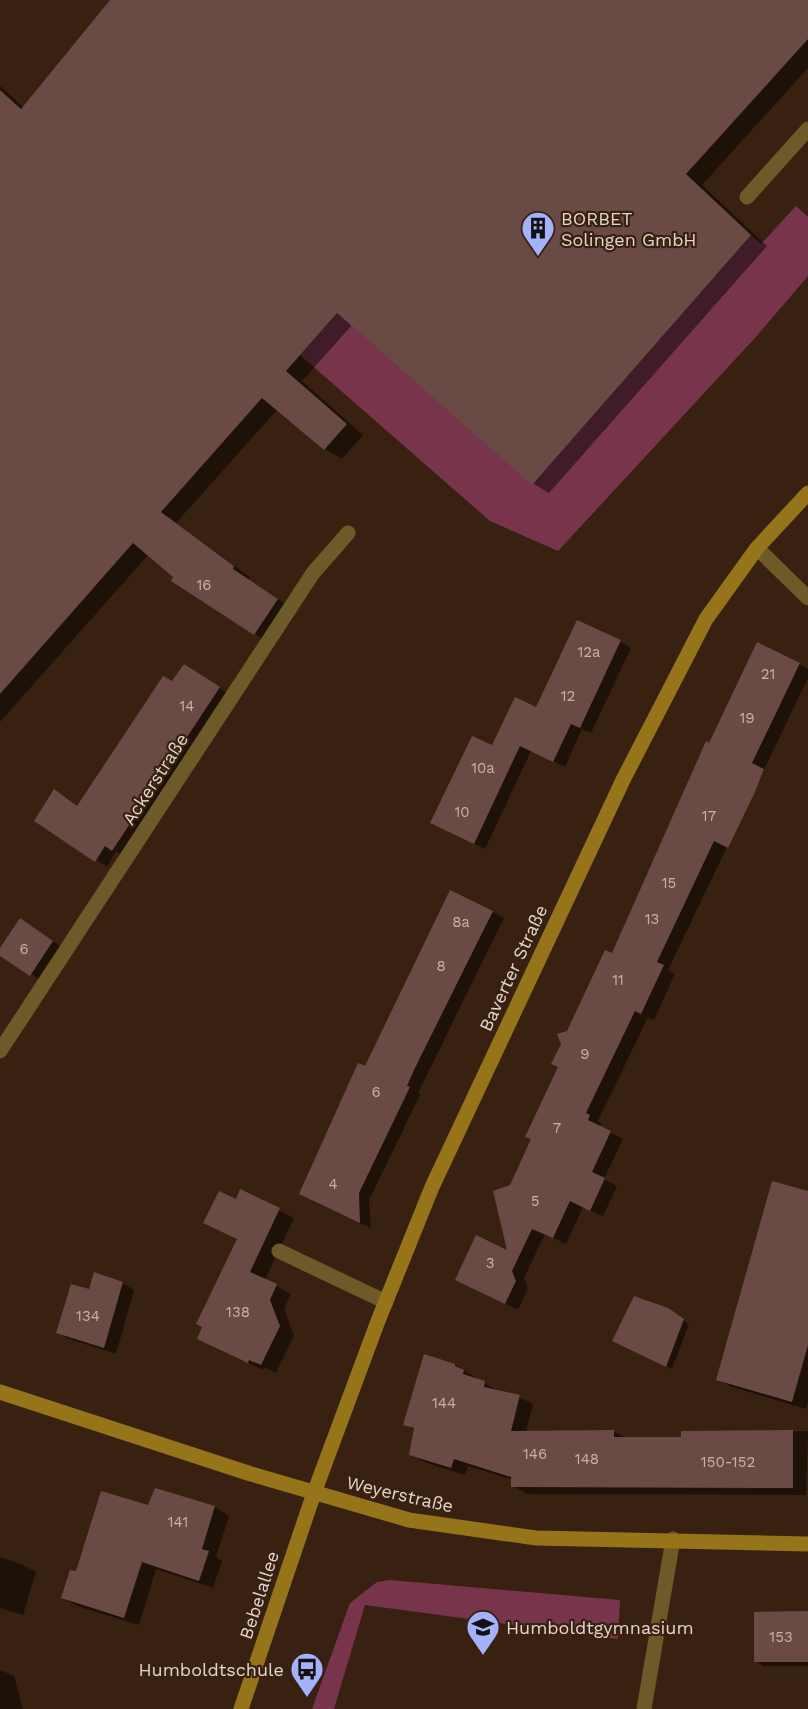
<svg xmlns="http://www.w3.org/2000/svg" width="808" height="1709" font-family="'Work Sans',sans-serif">
  <style>
    .green { fill: #78344b }
    .shadow { fill: #0007 }
    .building { fill: #6a4a44 }
    .lines { fill: none; stroke-linecap: round; stroke-linejoin: round }
    .service { stroke: #6e5928; stroke-width: 15 }
    .minor { stroke: #6e5928; stroke-width: 15 }
    .secondary { stroke: #95741a; stroke-width: 15 }
    .labels { text-anchor: middle; dominant-baseline: central; stroke-width: 4.5; stroke-linejoin: round; paint-order: stroke }
    .number-label { font-size: 15px; fill: #c6b2a8 }
    .poi-label { font-size: 18px; fill: #e4d5ca; stroke: #382110; text-anchor: start }
    .street-label { font-size: 18px; fill: #e4d5ca; stroke: #382110 }
  </style>
  <rect width="100%" height="100%" fill="#382110"/>
  <path class="green" d="M796,206L808,217V276L755,338L558,551L490,521L300,355L337,313L532,484L751,235L761,244Z
    M390,1580L620,1600L618,1639L365,1605L334,1709H312L350,1603L377,1582Z"/>
  <path class="shadow" d="M112,0H808V68L702,185L767,246L549,493L532,483L352,325L302,381L363,435L342,459L325,449L278,409L176,523L250,577L248,579L294,610L271,644L173,580L176,577L149,554L0,722V86L24,108Z
    M620,642L631,648L591,733L582,729L565,767L531,751L485,849L443,829L493,747Z
    M799,664L808,669V678L668,970L675,974L654,1020L648,1017L598,1121L602,1124L600,1127L623,1139L604,1179L617,1186L603,1216L583,1207L566,1244L545,1234L524,1278L528,1288L518,1310L469,1286L509,1253L511,1186L533,1139L560,1067L568,1032L612,955L710,745Z
    M195,672L230,695L123,856L116,851L107,867L36,821L65,798L78,807L173,683Z
    M493,912L504,918L418,1093L420,1095L369,1200L371,1228L312,1200L366,1068Z
    M32,927L64,949L42,981L0,954V950Z
    M241,1191L294,1218L265,1280L291,1294L284,1309L294,1335L276,1373L264,1367L263,1370L213,1346L238,1239L236,1201Z
    M808,1193V1401L806,1409L732,1387L718,1379Z
    M123,1283L134,1290L116,1354L69,1339L57,1332L90,1291Z
    M674,1314L689,1324L672,1369L620,1344Z
    M455,1365L498,1391L519,1397L533,1404L526,1432L613,1431L626,1438H682V1433L808,1431L806,1495L527,1494L513,1486V1480L468,1466L465,1475L424,1462L411,1454L415,1430L404,1424Z
    M156,1489L215,1507L229,1516L216,1557L222,1561L213,1588L156,1569L139,1625L77,1606L63,1597L77,1573L148,1507Z
    M0,1557L21,1564L36,1572L23,1615L0,1608Z
    M808,1613V1666H763L756,1661Z
    M0,1670L14,1676L23,1709H0Z"/>
  <path class="building" d="M110,0H808V39L686,174L751,235L532,485L337,313L286,371L347,424L324,450L262,398L161,512L234,566L233,569L278,599L254,635L171,581L173,577L133,543L0,694V90L21,109Z
    M577,620L621,640L580,728L571,724L553,762L520,746L474,844L430,823L472,736L492,745L515,697L536,707Z
    M757,642L800,663L752,763L764,769L755,792L728,848L714,841L657,962L664,965L641,1014L635,1011L586,1113L590,1115L588,1120L611,1131L592,1172L605,1178L590,1211L570,1201L553,1238L532,1229L512,1271L516,1281L505,1304L455,1280L476,1235L507,1250L493,1191L510,1185L531,1139L525,1137L558,1067L551,1064L561,1044L557,1034L567,1031L605,950L612,953L706,741L709,743Z
    M184,664L220,687L112,851L105,846L95,862L34,821L54,789L77,806L163,676L172,681Z
    M450,890L493,911L414,1070L407,1086L410,1087L359,1193L360,1223L299,1194L358,1063L365,1066Z
    M20,918L53,941L30,976L0,956V948Z
    M772,1181L808,1191V1345L792,1402L716,1380Z
    M240,1189L280,1208L250,1272L277,1284L270,1300L280,1326L261,1365L249,1360L248,1363L197,1339L202,1327L196,1324L237,1239L203,1223L219,1191L236,1199Z
    M94,1272L123,1282L104,1348L56,1333L71,1284L89,1289Z
    M634,1296L668,1308L684,1319L666,1367L612,1341Z
    M424,1354L455,1364V1366L464,1370L463,1374L485,1381L484,1387L520,1395L511,1431L614,1430V1437H681V1431L793,1430V1488L511,1487V1477L454,1459L451,1468L409,1455L414,1428L403,1425Z
    M155,1488L215,1506L202,1549L209,1551L199,1581L142,1562L124,1618L61,1598L70,1570L76,1571L101,1491L148,1505Z
    M808,1611V1662H754V1612Z"/>
  <g class="lines">
    <path class="service" d="M747,197L808,129
      M279,1251L386,1302"/>
    <path class="minor" d="M757,548L808,598
      M0,1051L313,573L348,533
      M644,1709L673,1539"/>
    <path class="secondary" d="M0,1392L251,1474L409,1520L536,1538L808,1544
      M241,1709L314,1493L378,1321L432,1187L623,780L706,619L757,548L808,493"/>
  </g>
  <defs>
    <symbol id="building-pin" viewBox="-11 -11 22 30"><path d="M0 17L-7.5 6A9.5 9.5 0 1 1 7.5 6Z" fill="#a4b2fc" stroke="#382110"/><path d="M-4-6H4V6H1V3H-1V6H-4ZM-2.5-4.3h1.7v1.8h-1.7ZM.8-4.3h1.7v1.8H.8ZM-2.5-1h1.7V.8h-1.7ZM.8-1h1.7V.8H.8Z" fill="#111"/></symbol>
    <symbol id="school-pin" viewBox="-11 -11 22 30"><path d="M0 17L-7.5 6A9.5 9.5 0 1 1 7.5 6Z" fill="#a4b2fc" stroke="#382110"/><path d="M0-5L7-2L0 1L-7-2ZM-4 1L0 2.5L4 1V4Q0 6-4 4Z" fill="#111"/></symbol>
    <symbol id="bus-pin" viewBox="-11 -11 22 30"><path d="M0 17L-7.5 6A9.5 9.5 0 1 1 7.5 6Z" fill="#a4b2fc" stroke="#382110"/><path d="M-5-6H5V4H4V6H2V4H-2V6H-4V4H-5ZM-3.5-4V0h7V-4ZM-3.5 1.2v1.5H-2V1.2ZM2 1.2v1.5H3.5V1.2Z" fill="#111"/></symbol>
  </defs>
  <g fill-rule="evenodd">
    <use href="#building-pin" x="519" y="209" width="38" height="52"/>
    <use href="#school-pin" x="464" y="1608" width="38" height="52"/>
    <use href="#bus-pin" x="288" y="1650" width="38" height="52"/>
  </g>
  <g class="labels">
    <g class="number-label">
      <text x="204" y="585">16</text>
      <text x="589" y="652">12a</text>
      <text x="768" y="674">21</text>
      <text x="568" y="696">12</text>
      <text x="187" y="706">14</text>
      <text x="747" y="718">19</text>
      <text x="483" y="768">10a</text>
      <text x="462" y="812">10</text>
      <text x="709" y="816">17</text>
      <text x="669" y="883">15</text>
      <text x="652" y="919">13</text>
      <text x="461" y="922">8a</text>
      <text x="24" y="949">6</text>
      <text x="441" y="966">8</text>
      <text x="618" y="980">11</text>
      <text x="585" y="1054">9</text>
      <text x="376" y="1092">6</text>
      <text x="557" y="1128">7</text>
      <text x="333" y="1184">4</text>
      <text x="535" y="1201">5</text>
      <text x="490" y="1263">3</text>
      <text x="238" y="1312">138</text>
      <text x="88" y="1316">134</text>
      <text x="444" y="1403">144</text>
      <text x="535" y="1454">146</text>
      <text x="587" y="1459">148</text>
      <text x="728" y="1462">150-152</text>
      <text x="178" y="1522">141</text>
      <text x="781" y="1637">153</text>
    </g>
    <g class="poi-label">
      <text x="561" y="218">BORBET<tspan x="561" dy="21">Solingen GmbH</tspan></text>
      <text x="506" y="1627">Humboldtgymnasium</text>
      <text x="284" y="1669" text-anchor="end">Humboldtschule</text>
    </g>
    <g class="street-label">
      <text transform="translate(155 779) rotate(-57)">Ackerstraße</text>
      <text transform="translate(513 968) rotate(-65)">Baverter Straße</text>
      <text transform="translate(400 1494) rotate(13)">Weyerstraße</text>
      <text transform="translate(259 1595) rotate(-72)">Bebelallee</text>
    </g>
  </g>
</svg>
